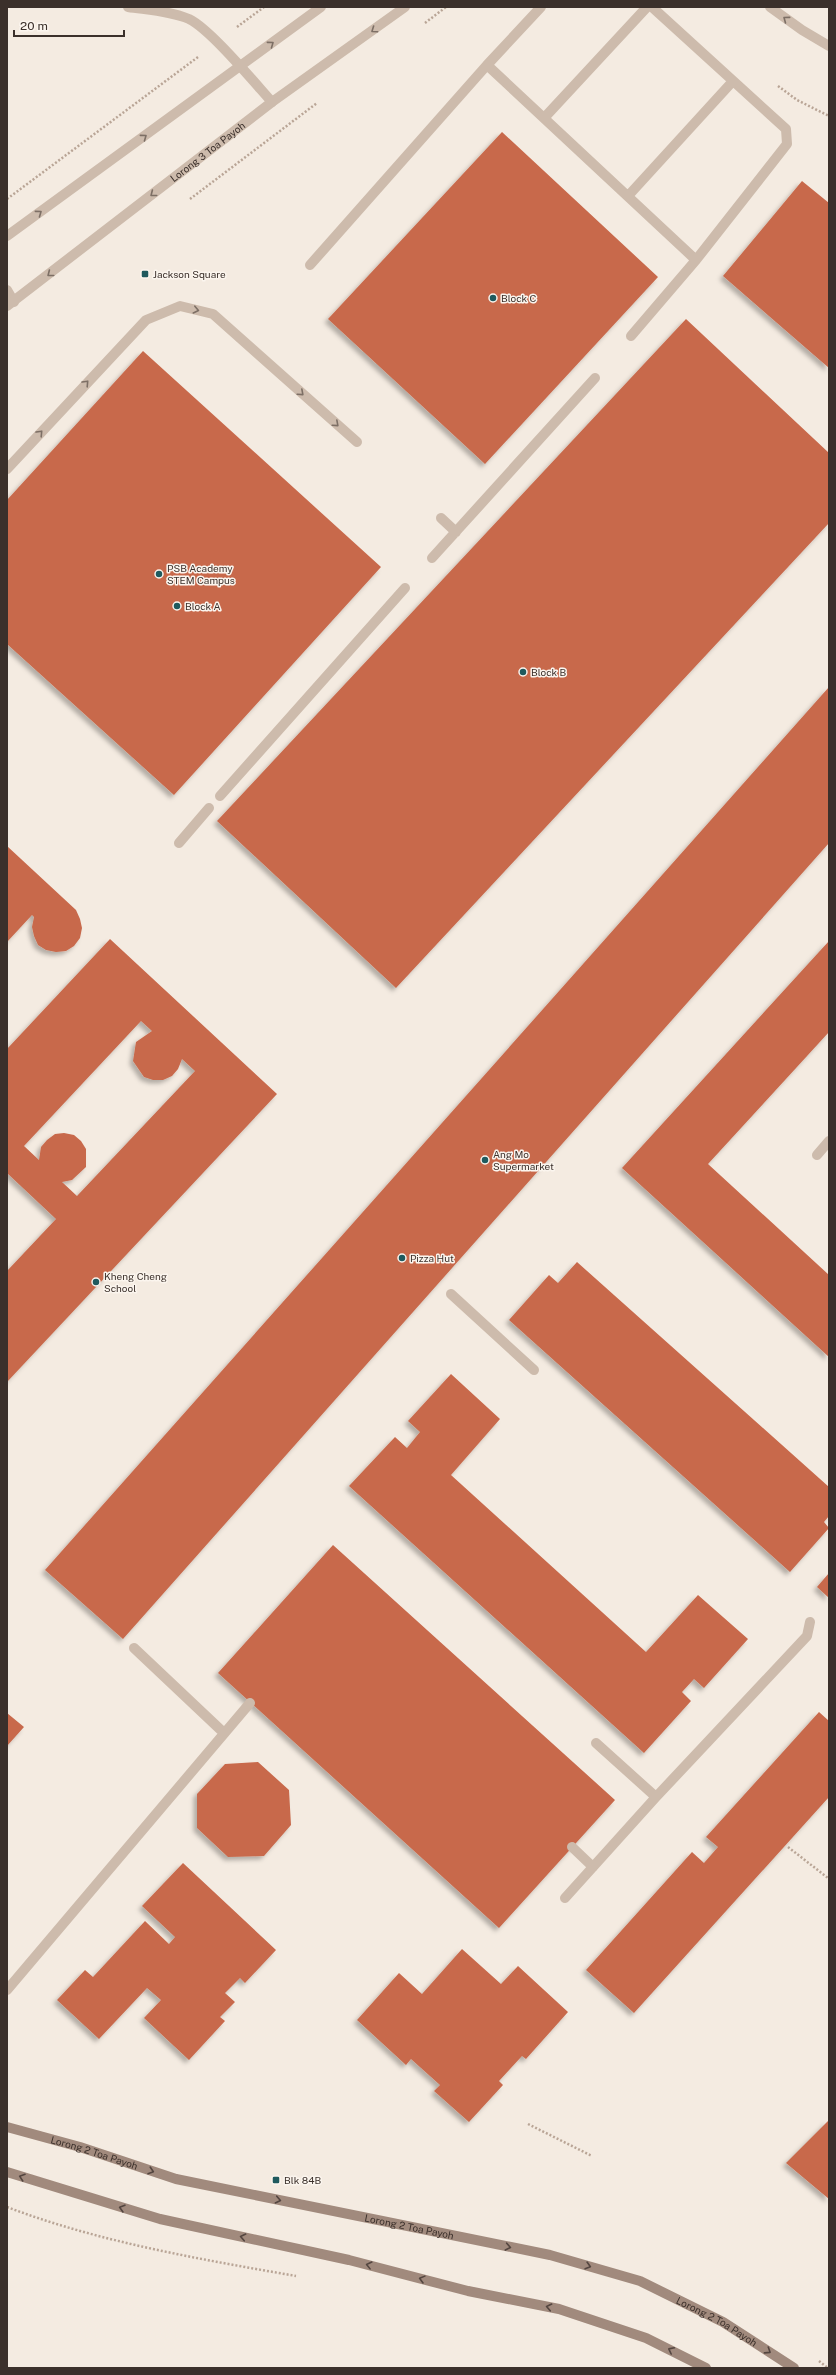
<svg xmlns="http://www.w3.org/2000/svg" width="836" height="2375" font-family="'Public Sans',sans-serif">
  <style>
    .building { fill: #c8694b; fill-rule: evenodd; filter: url(#shadow) }
    .lines { fill: none; stroke-linecap: round; stroke-linejoin: round }
    .path { stroke: #b9a596; stroke-width: 2.5; stroke-dasharray: 2 2; stroke-linecap: butt }
    .lane { stroke: #cdbbac; stroke-width: 10 }
    .street { stroke: #cdbbac; stroke-width: 10 }
    .secondary { stroke: #a18a7d; stroke-width: 10 }
    .oneway { stroke: #7d6f65 }
    .oneway2 { stroke: #544640 }
    .poi-dot { fill: #1f5a5e; stroke: #fbf5ee; stroke-width: 1.5 }
    .labels { text-anchor: middle; dominant-baseline: central; stroke-width: 3; stroke-linejoin: round; paint-order: stroke }
    .street-label { font-size: 10px; fill: #3b302b; stroke: #fbf5ee }
    .poi-label { font-size: 10px; fill: #3b302b; stroke: #fbf5ee; text-anchor: start }
  </style>
  <defs>
    <filter id="shadow"><feDropShadow dx="-3.5" dy="3.5" stdDeviation="2" flood-color="#0004"/></filter>
  </defs>
  <rect width="100%" height="100%" fill="#f4ebe1"/>
  <path class="building" d="M502,132L658,277L485,464L328,319Z
    M802,181L829,203V368L723,276Z
    M686,319L829,453V523L396,988L217,821Z
    M143,351L381,567L174,795L7,644V500Z
    M829,687V843L123,1639L45,1570Z
    M7,846L76,910L80,919L82,928L80,938L74,946L66,951L56,952L46,950L38,945L34,936L32,927L34,917L32,915L7,942Z
    M110,939L277,1094L7,1382V1271L56,1219L7,1173V1049ZM141,1021L152,1031L136,1042L133,1061L144,1077L153,1080H163L172,1076L178,1069L182,1059L195,1071L77,1196L62,1182L72,1180L86,1167V1149L81,1141L74,1135L64,1133L55,1134L47,1140L41,1147L39,1160L24,1146Z
    M829,941V1032L708,1164L829,1275V1357L622,1168Z
    M577,1262L829,1487V1516L824,1522L829,1528L790,1572L509,1320L549,1275L558,1283Z
    M451,1374L500,1419L451,1475L646,1652L698,1595L748,1639L704,1688L694,1679L682,1692L691,1701L644,1753L349,1486L395,1437L407,1448L420,1432L408,1421Z
    M333,1545L615,1800L499,1928L218,1673Z
    M829,1573V1598L817,1587Z
    M819,1712L829,1721V1797L634,2013L586,1970L692,1852L704,1863L718,1847L706,1837Z
    M7,1713L24,1727L7,1746Z
    M258,1762L289,1790L291,1825L264,1856L228,1857L197,1828V1794L225,1764Z
    M183,1863L276,1950L245,1983L240,1978L225,1993L235,2002L220,2017L225,2021L189,2060L144,2018L161,2000L147,1988L99,2039L57,2000L85,1970L93,1977L145,1921L169,1944L175,1937L142,1906Z
    M462,1949L501,1984L518,1966L568,2012L526,2059L522,2056L499,2081L503,2085L469,2122L434,2091L440,2085L411,2059L406,2065L357,2020L399,1973L422,1994Z
    M829,2120V2199L786,2163Z"/>
  <g class="lines">
    <path class="path" d="M425,23L446,7
      M237,27L264,7
      M778,86L797,100L829,116
      M7,199L198,57
      M190,199L317,103
      M788,1847L828,1878
      M528,2124L592,2156
      M7,2207C99,2242 199,2259 296,2276
      M819,2361L828,2368"/>
    <path class="lane" d="M128,7C148,10 170,11 189,19C210,29 254,82 272,102
      M487,65L541,7
      M545,117L647,7
      M628,196L733,81
      M310,265L487,65L696,260
      M631,336L696,260L787,144L786,129L652,7
      M7,469L146,320L180,306L213,314L357,442
      M441,518L456,532
      M432,558L595,378
      M220,796L405,588
      M179,843L209,808
      M817,1155L829,1141
      M451,1294L534,1370
      M134,1648L224,1733
      M596,1743L656,1797
      M572,1847L593,1867
      M565,1898L656,1797L807,1636L810,1622
      M7,1990L250,1703"/>
    <g class="street">
      <path d="M770,7L802,30L829,46"/>
      <path d="M7,236L321,7"/>
      <path d="M7,290L14,302"/>
      <path id="s1" d="M7,306L272,102L405,7"/>
    </g>
    <g class="secondary">
      <path id="s2" d="M7,2127L80,2147L176,2179L550,2255L640,2281L723,2322L794,2368"/>
      <path d="M7,2172L160,2219L349,2260L468,2291L559,2309L646,2338L706,2368"/>
    </g>
  </g>
  <defs><path id="oneway-chevron" d="M-2-3.5L2.5 0L-2 3.5" fill="none" stroke-width="1.6" stroke-linecap="round" stroke-linejoin="round"/></defs>
  <g class="oneway">
    <use href="#oneway-chevron" transform="translate(786 19) rotate(-143)"/>
    <use href="#oneway-chevron" transform="translate(374 30) rotate(145)"/>
    <use href="#oneway-chevron" transform="translate(271 44) rotate(-36)"/>
    <use href="#oneway-chevron" transform="translate(144 137) rotate(-36)"/>
    <use href="#oneway-chevron" transform="translate(153 194) rotate(142)"/>
    <use href="#oneway-chevron" transform="translate(39 213) rotate(-36)"/>
    <use href="#oneway-chevron" transform="translate(50 274) rotate(142)"/>
    <use href="#oneway-chevron" transform="translate(196 310) rotate(13)"/>
    <use href="#oneway-chevron" transform="translate(86 383) rotate(-47)"/>
    <use href="#oneway-chevron" transform="translate(301 393) rotate(42)"/>
    <use href="#oneway-chevron" transform="translate(336 424) rotate(42)"/>
    <use href="#oneway-chevron" transform="translate(40 433) rotate(-47)"/>
  </g>
  <g class="oneway2">
    <use href="#oneway-chevron" transform="translate(151 2171) rotate(18)"/>
    <use href="#oneway-chevron" transform="translate(22 2177) rotate(-161)"/>
    <use href="#oneway-chevron" transform="translate(278 2200) rotate(12)"/>
    <use href="#oneway-chevron" transform="translate(122 2208) rotate(-164)"/>
    <use href="#oneway-chevron" transform="translate(243 2237) rotate(-168)"/>
    <use href="#oneway-chevron" transform="translate(508 2247) rotate(11)"/>
    <use href="#oneway-chevron" transform="translate(369 2265) rotate(-166)"/>
    <use href="#oneway-chevron" transform="translate(588 2266) rotate(16)"/>
    <use href="#oneway-chevron" transform="translate(422 2279) rotate(-165)"/>
    <use href="#oneway-chevron" transform="translate(549 2307) rotate(-168)"/>
    <use href="#oneway-chevron" transform="translate(671 2350) rotate(-153)"/>
    <use href="#oneway-chevron" transform="translate(768 2351) rotate(33)"/>
  </g>
  <g class="poi-dot">
    <rect x="141" y="270" width="8" height="8" rx="2"/>
    <circle cx="493" cy="298" r="4"/>
    <circle cx="159" cy="574" r="4"/>
    <circle cx="177" cy="606" r="4"/>
    <circle cx="523" cy="672" r="4"/>
    <circle cx="485" cy="1160" r="4"/>
    <circle cx="402" cy="1258" r="4"/>
    <circle cx="96" cy="1282" r="4"/>
    <rect x="272" y="2176" width="8" height="8" rx="2"/>
  </g>
  <g class="labels">
    <g class="street-label">
      <text stroke="none"><textPath href="#s1" startOffset="253">Lorong 3 Toa Payoh</textPath></text>
      <text stroke="none"><textPath href="#s2" startOffset="91">Lorong 2 Toa Payoh</textPath></text>
      <text stroke="none"><textPath href="#s2" startOffset="415">Lorong 2 Toa Payoh</textPath></text>
      <text stroke="none"><textPath href="#s2" startOffset="739">Lorong 2 Toa Payoh</textPath></text>
    </g>
    <g class="poi-label">
      <text x="153" y="274">Jackson Square</text>
      <text x="501" y="298">Block C</text>
      <text x="167" y="568">PSB Academy<tspan x="167" dy="12">STEM Campus</tspan></text>
      <text x="185" y="606">Block A</text>
      <text x="531" y="672">Block B</text>
      <text x="493" y="1154">Ang Mo<tspan x="493" dy="12">Supermarket</tspan></text>
      <text x="410" y="1258">Pizza Hut</text>
      <text x="104" y="1276">Kheng Cheng<tspan x="104" dy="12">School</tspan></text>
      <text x="284" y="2180">Blk 84B</text>
    </g>
  </g>
  <rect width="836" height="2375" fill="none" stroke="#3b302b" stroke-width="16"/>
  <path d="M14 30v6h110v-6" fill="none" stroke="#3b302b" stroke-width="2"/>
  <text x="20" y="30" font-size="12" fill="#3b302b" stroke="#fbf5ee" stroke-width="3" paint-order="stroke">20 m</text>
</svg>
